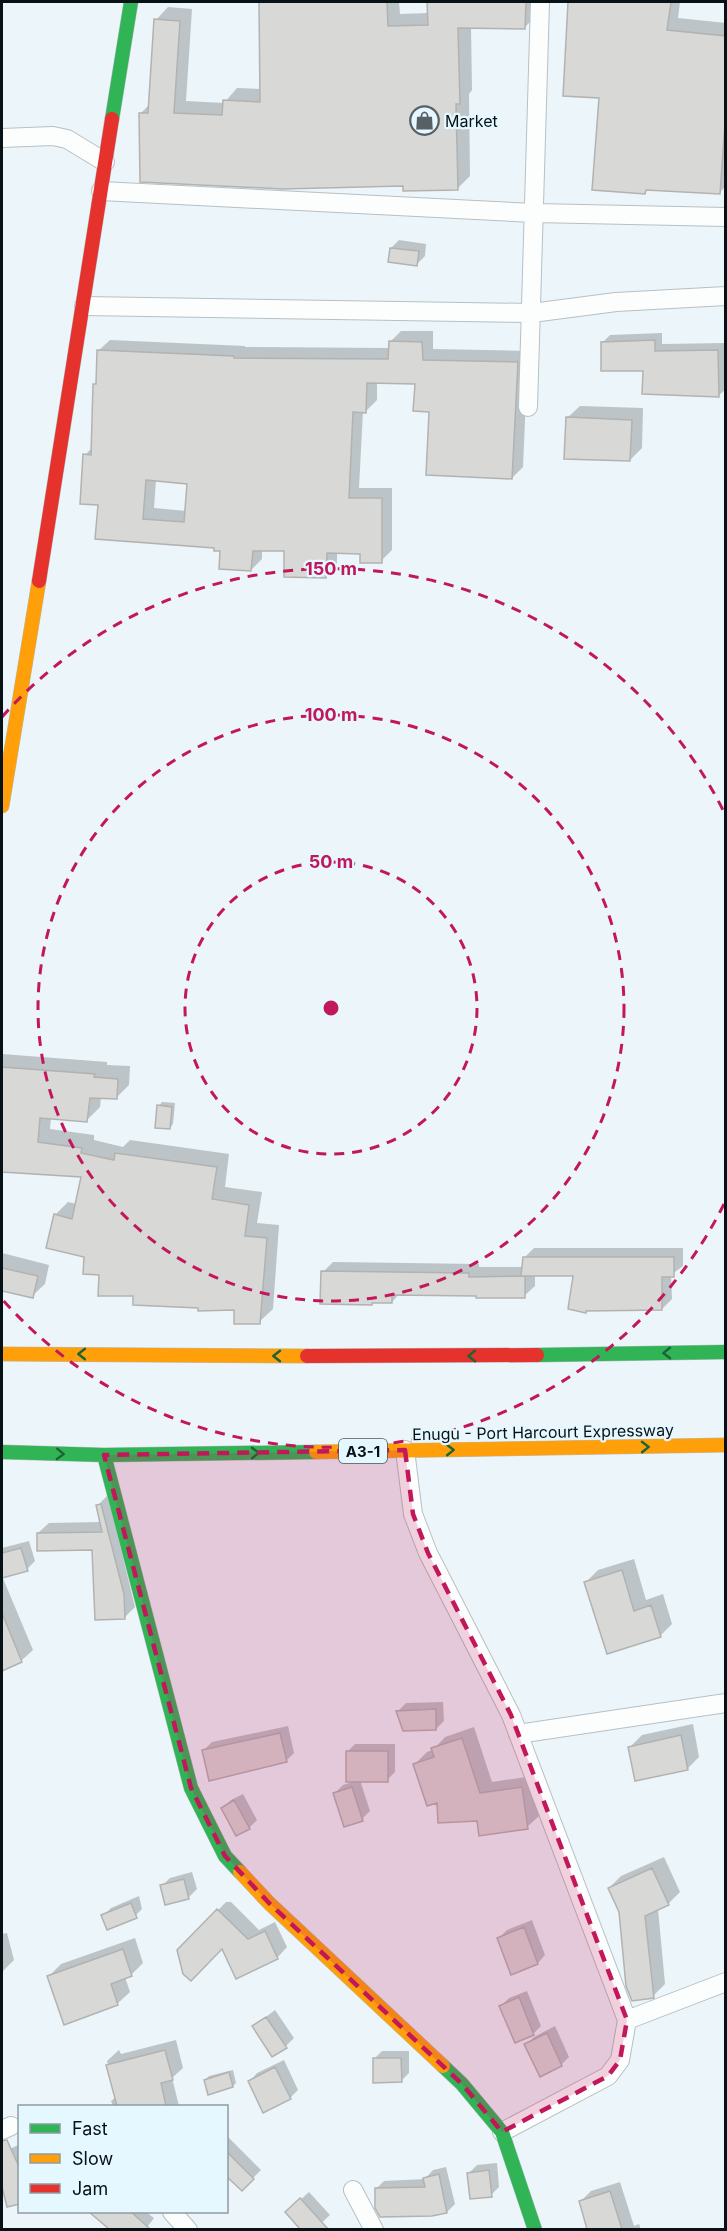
<svg xmlns="http://www.w3.org/2000/svg" width="727" height="2231" font-family="Inter,sans-serif">
  <style>
    .shadow { fill: #0003; fill-rule: evenodd }
    .building { fill: #d8d8d6; stroke: #b2b2b1; stroke-width: 1.5; fill-rule: evenodd }
    .lines { fill: none; stroke-linecap: round; stroke-linejoin: round }
    .street-casing { stroke: #b7c0c4; stroke-width: 20 }
    .fast-casing { stroke: #b7c0c4; stroke-width: 15 }
    .slow-casing { stroke: #b7c0c4; stroke-width: 15 }
    .jam-casing { stroke: #b7c0c4; stroke-width: 15 }
    .street { stroke: #fcfefe; stroke-width: 18 }
    .fast { stroke: #30b455; stroke-width: 14 }
    .slow { stroke: #ff9f0a; stroke-width: 14 }
    .jam { stroke: #e5322d; stroke-width: 14 }
    .oneway { stroke: #1c6336 }
    .marked { fill: #c2185b; fill-opacity: 0.2; stroke: #c2185b; stroke-width: 4.5; stroke-dasharray: 12 8; stroke-linejoin: round }
    .ring { fill: none; stroke: #c2185b; stroke-width: 3; stroke-dasharray: 10 8 }
    .labels { text-anchor: middle; dominant-baseline: central; stroke-width: 4.5; stroke-linejoin: round; paint-order: stroke }
    .shield { fill: #e6f8ff; stroke: #4a575c; stroke-width: 1.5 }
    .shield-label { font-size: 15px; font-weight: bold; fill: #071216 }
    .poi-label { font-size: 16px; fill: #071216; stroke: #e6f8ff; text-anchor: start }
    .street-label { font-size: 16px; fill: #071216; stroke: #e6f8ff }
    .centre { fill: #c2185b; stroke: #e6f8ff; stroke-width: 3 }
    .ring-label { font-size: 18px; text-anchor: middle; font-weight: bold; fill: #c2185b; stroke: #e6f8ff; stroke-width: 4.5; stroke-linejoin: round; paint-order: stroke }
  </style>
  <rect width="100%" height="100%" fill="#ecf5f9"/>
  <path class="shadow" d="M261,2H399L400,14L429,13V2H537V15L524,28L471,27L472,90L469,94L470,176L458,188L405,184L141,113L150,104L156,20L168,7L192,9L186,101L224,103L237,88L261,89Z
    M570,2H680L678,18L726,23V186L719,193L649,189L645,192L601,96L565,94Z
    M399,240L426,244L425,256L417,264L391,248Z
    M401,331H433V349L528,351L523,467L512,478L431,410L416,383L377,382V400L366,411H363L359,488H392V550L381,561L361,552H337V566L326,577L286,549L262,550V559L251,570L215,546L99,504L85,455L93,447L95,385L97,382L98,351L110,340L245,346V347L390,348V342ZM156,480L189,482L187,511L154,508Z
    M662,333V344L726,343V389L718,396L645,369L602,343L610,335Z
    M580,406L643,408L642,448L630,460L567,418Z
    M2,1054L107,1062V1065L130,1066L129,1085L116,1098L101,1097L100,1107L87,1120L51,1118L50,1129L94,1135V1140L123,1147L130,1140L229,1154L225,1187L262,1192L257,1223L279,1225L273,1309L259,1322L236,1309L199,1307L100,1274L55,1215L68,1202L77,1204L83,1176L2,1171Z
    M162,1102L175,1103L173,1124L170,1128L159,1106Z
    M534,1248H683V1266L671,1275L672,1299L662,1309H587L574,1275H535V1286L524,1296L400,1293L392,1302L374,1301L372,1304L323,1272L333,1262L479,1264V1267H524L525,1257Z
    M2,1253L49,1265L45,1284L32,1296L2,1289Z
    M108,1495L135,1607L124,1618L94,1548L38,1533L49,1523L101,1522L98,1505Z
    M29,1541L35,1561L27,1569L2,1576L33,1650L21,1661L2,1669V1548Z
    M634,1559L646,1600L663,1594L672,1624L660,1636L586,1582L598,1570Z
    M443,1702L444,1721L436,1729L398,1711L406,1703Z
    M693,1724L699,1757L687,1769L630,1747L642,1735Z
    M288,1726L294,1753L286,1761L204,1750L212,1742Z
    M474,1727L492,1782L533,1776L539,1816L527,1827L478,1820L438,1801L415,1764L427,1752L433,1750L445,1737Z
    M355,1744H395V1772L387,1780H360L370,1811L362,1819L335,1793L343,1785L356,1781L347,1752Z
    M243,1794L257,1820L249,1828L237,1834L223,1808L231,1800Z
    M664,1857L680,1892L668,1904L658,1909L665,1984L653,1996L609,1888L621,1876Z
    M192,1872L197,1889L189,1897L166,1903L162,1886L170,1878Z
    M139,1896L142,1909L134,1917L103,1916L111,1908Z
    M226,1902H231L259,1930L275,1922L287,1947L277,1958L222,1947L179,1950Z
    M532,1920L545,1955L538,1963L512,1973L499,1938L507,1930Z
    M7,1933L14,1960L2,1972V1934Z
    M135,1938L143,1963L131,1975L125,1977L130,1992L117,2004L49,1976L61,1964Z
    M527,1991L541,2026L533,2034L501,2006L509,1998Z
    M275,2010L294,2038L286,2046L253,2027Z
    M555,2026L569,2057L561,2065L526,2045L534,2037Z
    M176,2040L183,2068L172,2078L179,2106H159L150,2097L140,2106H113L111,2101L116,2097L107,2061L119,2050L121,2054Z
    M382,2051H409V2073L401,2081L374,2059Z
    M284,2060L298,2090L290,2098L250,2081L257,2073Z
    M233,2070L236,2083L233,2086L205,2080L209,2076Z
    M226,2135L261,2170L242,2189L226,2174Z
    M18,2145L20,2202L8,2205L2,2181V2153Z
    M497,2163L499,2187L491,2195L469,2173L477,2165Z
    M446,2167L455,2204L447,2212L376,2189L384,2181L425,2179L433,2170Z
    M620,2182L634,2226L639,2224L641,2230H589L580,2202L591,2191Z
    M309,2192L330,2215L314,2230H302L287,2212Z
    M104,2212H146L154,2218L145,2230H112L99,2218Z"/>
  <path class="building" d="M259,2H387L388,26L428,25L427,2H526L525,29L458,28L460,104H456L458,190L403,191V186L282,189L140,182L139,113H148L154,19L180,21L174,113L222,115L223,100L260,102Z
    M568,2H671L667,30L726,36V109L720,194L646,190L645,194L592,190L599,98L563,96Z
    M390,248L419,251L417,266L388,262Z
    M655,340V351L718,350L719,397L642,394L643,371H601V342Z
    M389,341L422,342L423,360L518,362L512,479L426,475L429,412L413,411L415,384L367,383L366,413L353,412L349,498H382V563H360V554L327,553L326,578L284,577V551H253L251,571L219,569L220,551H214V548L95,539L98,505L80,504L83,454L91,455L93,384H96L97,350L234,356V358L388,359ZM146,480L187,484L184,522L143,519Z
    M566,417L632,420L630,461L564,459Z
    M2,1067L95,1074L94,1077L118,1079L117,1099L90,1098L87,1122L40,1118L38,1142L82,1148L81,1153L114,1160L115,1153L217,1167L212,1199L249,1205L245,1236L267,1238L260,1324H234V1310L198,1311V1308L133,1305V1296H98L99,1275L83,1274L84,1257L46,1248L54,1214L72,1219L81,1177L2,1172Z
    M157,1105L172,1107L170,1129L155,1128Z
    M523,1257H674V1277H662V1310L586,1311V1313L568,1309L573,1276H521Z
    M2,1268L38,1276L33,1298L2,1291Z
    M321,1271L469,1273V1277L525,1276V1298H476V1296L392,1295V1303H372V1305L320,1304Z
    M101,1504L124,1594L125,1619L95,1620L92,1550L37,1551V1533L102,1532L96,1505Z
    M21,1548L28,1571L2,1578V1553Z
    M622,1570L634,1611L651,1605L661,1637L607,1654L584,1582Z
    M2,1613L22,1662L2,1671Z
    M436,1709V1730L403,1731L396,1711Z
    M280,1733L287,1762L209,1781L202,1750Z
    M681,1735L688,1770L635,1781L628,1747Z
    M462,1738L480,1793L522,1787L528,1829L479,1836L477,1821L438,1823L437,1803L427,1806L413,1764L434,1757L431,1748Z
    M346,1751H388V1782H346Z
    M352,1787L363,1821L344,1827L333,1793Z
    M234,1800L250,1829L236,1836L221,1808Z
    M652,1868L669,1905L645,1916L654,1998L632,2001L626,1986L619,1912L608,1888Z
    M184,1879L189,1899L165,1905L160,1885Z
    M131,1903L137,1918L107,1930L101,1915Z
    M217,1909L248,1939L265,1931L278,1959L236,1979L222,1949L191,1981L183,1974L177,1950Z
    M524,1927L538,1964L511,1975L497,1938Z
    M123,1949L132,1976L111,1984L118,2005L64,2025L47,1976Z
    M519,1997L534,2035L515,2043L499,2006Z
    M266,2017L287,2048L272,2057L252,2026Z
    M547,2033L562,2066L540,2077L524,2044Z
    M165,2050L173,2080L161,2083L166,2106H117L106,2065Z
    M373,2058H401L402,2082L373,2083Z
    M275,2067L291,2099L263,2113L248,2081Z
    M229,2072L233,2087L208,2095L204,2080Z
    M7,2140L20,2169V2204L7,2207L2,2187V2141Z
    M226,2151L254,2179L242,2191L226,2176Z
    M489,2170L492,2197L470,2199L467,2173Z
    M439,2174L447,2213L432,2216L380,2217L375,2208V2188L425,2187L423,2178Z
    M610,2191L622,2229H587L579,2201Z
    M300,2198L328,2229H300L285,2212Z
    M88,2211H130L150,2229H109Z"/>
  <g class="lines">
    <defs>
      <path id="street" d="M2,138L53,136L67,139L105,162
        M101,191L534,213L726,217
        M84,306L532,313L616,302L726,296
        M528,407L540,2
        M405,1450L413,1514L428,1553L511,1715L627,2020L620,2060L608,2076L502,2132
        M518,1734L726,1703
        M627,2020L726,1982
        M2,2130L11,2126
        M353,2190L374,2230
        M172,2212L188,2230"/>
      <path id="fast" d="M112,119L131,2
        M537,1355L726,1352
        M2,1452L104,1455L316,1452
        M104,1455L191,1788L225,1856L240,1872
        M443,2066L462,2084L502,2132L535,2230"/>
      <path id="slow" d="M2,806L39,581
        M2,1354L307,1356
        M316,1452L726,1445
        M240,1872L269,1903L443,2066"/>
      <path id="jam" d="M39,581L112,119
        M307,1356L537,1355"/>
    </defs>
    <use href="#street" class="street-casing"/>
    <use href="#fast" class="fast-casing"/>
    <use href="#slow" class="slow-casing"/>
    <use href="#jam" class="jam-casing"/>
    <use href="#street" class="street"/>
    <use href="#fast" class="fast"/>
    <use href="#slow" class="slow"/>
    <use href="#jam" class="jam"/>
  </g>
  <defs><path id="oneway-chevron" d="M-2-3.5L2.5 0L-2 3.5" fill="none" stroke-width="1.6" stroke-linecap="round" stroke-linejoin="round" transform="scale(1.5)"/></defs>
  <g class="oneway">
    <use href="#oneway-chevron" transform="translate(667 1353) rotate(179)"/>
    <use href="#oneway-chevron" transform="translate(82 1354) rotate(-180)"/>
    <use href="#oneway-chevron" transform="translate(277 1356) rotate(-180)"/>
    <use href="#oneway-chevron" transform="translate(472 1356) rotate(179)"/>
    <use href="#oneway-chevron" transform="translate(645 1447) rotate(-1)"/>
    <use href="#oneway-chevron" transform="translate(450 1450) rotate(-1)"/>
    <use href="#oneway-chevron" transform="translate(255 1453) rotate(-1)"/>
    <use href="#oneway-chevron" transform="translate(60 1454) rotate(2)"/>
  </g>
  <path class="marked" d="M405,1450L413,1514L428,1553L511,1715L627,2020L620,2060L608,2076L502,2132L462,2084L269,1903L225,1856L191,1788L104,1455Z"/>
  <g class="ring">
    <circle cx="331" cy="1008" r="146"/>
    <circle cx="331" cy="1008" r="293"/>
    <path d="M724 1204A439 439 0 0 1 2 1299M2 717A439 439 0 0 1 724 812"/>
  </g>
  <defs>
    <symbol id="shop-ring" viewBox="-11 -11 22 22"><circle r="9.5" fill="#e6f8ff" stroke="#576165" stroke-width="1.5"/><path d="M-5-2.5h2.3a2.7 3.5 0 0 1 5.4 0H5L5.5 6h-11ZM-1.5-2.5h3a1.5 2.3 0 0 0-3 0Z" fill="#576165"/></symbol>
  </defs>
  <g fill-rule="evenodd">
    <use href="#shop-ring" x="408" y="104" width="33" height="33"/>
  </g>
  <g class="labels">
    <rect class="shield" x="339" y="1439" width="48" height="24" rx="4.5"/>
    <g class="shield-label">
      <text x="363" y="1451">A3-1</text>
    </g>
    <g class="poi-label">
      <text x="445" y="121">Market</text>
    </g>
    <g class="street-label">
      <text transform="translate(543 1432) rotate(-1)">Enugu - Port Harcourt Expressway</text>
    </g>
  </g>
  <circle cx="331" cy="1008" r="9" class="centre"/>
  <g class="ring-label">
    <text x="331" y="575">150 m</text>
    <text x="331" y="721">100 m</text>
    <text x="331" y="868">50 m</text>
  </g>
  <rect width="727" height="2231" fill="none" stroke="#071216" stroke-width="6"/>
  <rect x="18" y="2105" width="210" height="108" fill="#e6f8ff" stroke="#8d9ca2" stroke-width="1.5"/>
  <rect x="30" y="2124" width="30" height="9" fill="#30b455" stroke="#8d9ca2" stroke-width="1.5"/>
  <text x="72" y="2135" font-size="18" fill="#071216">Fast</text>
  <rect x="30" y="2154" width="30" height="9" fill="#ff9f0a" stroke="#8d9ca2" stroke-width="1.5"/>
  <text x="72" y="2165" font-size="18" fill="#071216">Slow</text>
  <rect x="30" y="2184" width="30" height="9" fill="#e5322d" stroke="#8d9ca2" stroke-width="1.5"/>
  <text x="72" y="2195" font-size="18" fill="#071216">Jam</text>
</svg>
